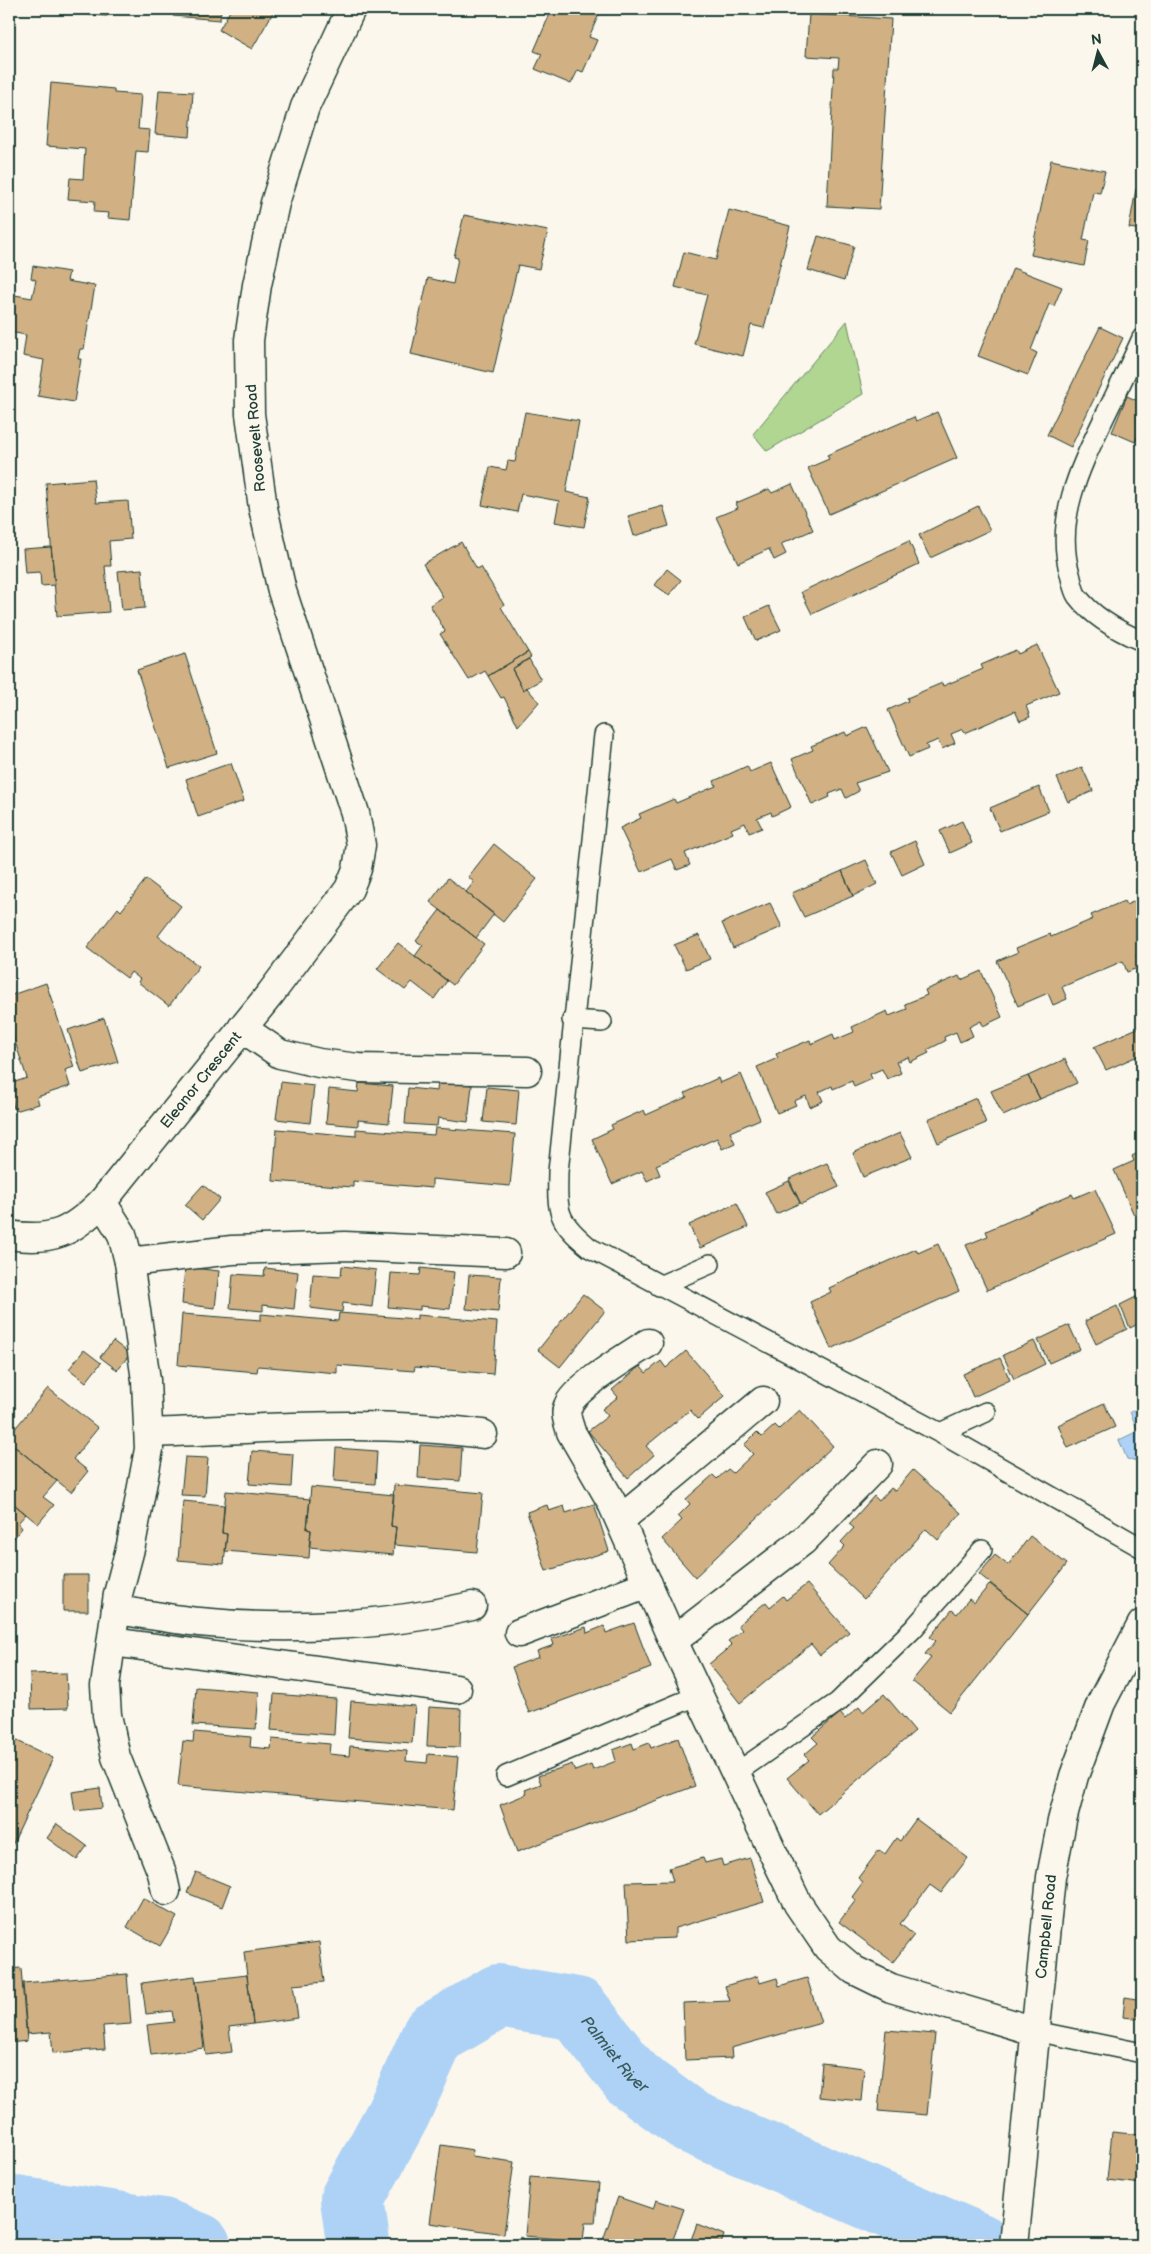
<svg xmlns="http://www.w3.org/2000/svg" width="1151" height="2254" font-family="'Balsamiq Sans',sans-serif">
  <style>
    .green { fill: #b0d692; stroke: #688a63 }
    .water { fill: #add2f6; stroke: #7496a8 }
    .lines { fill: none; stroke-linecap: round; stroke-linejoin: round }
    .river { stroke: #add2f6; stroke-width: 64 }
    .building { fill: #d1b184; stroke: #1f3d34 }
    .lane-casing { stroke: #1f3d34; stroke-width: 22 }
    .street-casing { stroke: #1f3d34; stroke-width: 31 }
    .secondary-casing { stroke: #1f3d34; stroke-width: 31 }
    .lane { stroke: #fbf7ec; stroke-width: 19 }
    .street { stroke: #fbf7ec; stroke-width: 28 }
    .secondary { stroke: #fbf7ec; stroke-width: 28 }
    .labels { text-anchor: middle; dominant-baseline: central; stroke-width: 4; stroke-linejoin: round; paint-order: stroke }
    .street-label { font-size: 15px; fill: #1f3d34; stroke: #fbf7ec }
    .water-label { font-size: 16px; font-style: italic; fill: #3b5b5b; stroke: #fbf7ec }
  </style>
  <rect width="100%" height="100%" fill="#fbf7ec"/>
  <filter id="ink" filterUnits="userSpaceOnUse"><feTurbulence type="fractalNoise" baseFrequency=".02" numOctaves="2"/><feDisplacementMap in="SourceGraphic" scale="10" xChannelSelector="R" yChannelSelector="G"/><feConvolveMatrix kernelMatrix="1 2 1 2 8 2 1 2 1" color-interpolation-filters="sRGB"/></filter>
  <g filter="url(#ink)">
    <path class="green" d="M847,321L863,394L767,451L753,434Z"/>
    <path class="water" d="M1142,1406V1450L1134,1461L1127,1459L1119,1440L1138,1431L1130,1412Z"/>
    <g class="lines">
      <g class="river">
        <path d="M9,2207L162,2230L199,2245"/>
        <path id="s1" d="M356,2245L358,2242L352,2199L398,2114L434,2034L499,1996L577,2009L632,2079L691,2122L979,2245"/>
      </g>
    </g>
    <path class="building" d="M80,9H107V16L79,14Z
      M173,9H221L220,20L173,16Z
      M231,9H275L252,49L219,30Z
      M552,9H608L606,14L600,12L589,37L597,40L583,72L578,70L571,84L535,69L542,54L534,51Z
      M809,14L891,19L879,209L827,206L834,68H838L839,58L806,56Z
      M51,83L114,89V93L141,95L138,129L150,130L148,152L136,151L130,220L108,218L109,213L94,212L95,201L68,199L70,178L83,179L85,149L46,146Z
      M159,90L193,92L190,137L155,134Z
      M1051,160L1105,171L1100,193L1093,192L1083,240L1089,241L1084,266L1031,255Z
      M1136,189L1142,190V230L1129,228Z
      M729,210L790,226L764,328L751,325L743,356L694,344L707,295L675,287L684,252L716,260Z
      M464,215L548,231L539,269L518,265L493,373L411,354L428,278L453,284L458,258L454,257Z
      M818,236L854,246L844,281L808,270Z
      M33,266L69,272L67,281L95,286L84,349H80L78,359H81L74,402L38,396L44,360L23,356L26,335L9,332V294L32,298L36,280L31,278Z
      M1013,268L1062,287L1054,306L1049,304L1031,350L1037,353L1028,375L978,356Z
      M1100,327L1123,338L1071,447L1047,435Z
      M1142,366V382L1136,380Z
      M1127,396L1142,403V427L1135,442L1112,432Z
      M525,412L579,421L566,492L590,497L584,527L555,522L559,501L521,494L517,512L482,505L490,467L506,470L508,461L515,462Z
      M937,412L957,458L829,514L808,468L829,459L827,455L914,417L916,421Z
      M93,479L96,503L128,501L131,539L109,541L111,566H105L109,612L57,616L46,483Z
      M792,484L813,530L781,544L786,554L774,560L769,549L738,563L716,517L738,508L736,503L769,489L772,493Z
      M663,506L669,526L634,536L628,516Z
      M978,506L990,530L930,558L919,535Z
      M909,541L919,564L812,614L801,592Z
      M461,542L477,569L481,567L504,605L501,607L528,652L488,676L485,671L469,680L440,634L445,631L430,605L443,597L423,564Z
      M51,547L55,585L41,586L40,572L25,573L23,549Z
      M1142,566V587L1135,584Z
      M142,569L145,608L122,610L118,571Z
      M667,569L681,580L669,595L655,585Z
      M769,606L781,630L756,641L745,617Z
      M1037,645L1059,692L1026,706L1030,717L1020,721L1015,711L965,733L963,729L951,734L955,743L942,749L938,740L926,745L928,749L909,757L888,710L908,701L907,698L942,683L943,686L983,669L981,665L1016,650L1018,654Z
      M528,652L531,657L512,669L523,690L526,687L539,702L518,726L504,697L501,698L488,676Z
      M185,654L217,753L169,768L137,670Z
      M529,659L541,680L523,690L512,669Z
      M867,727L888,772L855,783L859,791L846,798L842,789L829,794L830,797L812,805L792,759L813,750L811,746L845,732L847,736Z
      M231,763L244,801L198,817L186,779Z
      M771,763L791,807L772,816L771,812L757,818L762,828L749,833L745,823L731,829L733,833L685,853L690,865L677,870L672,859L641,872L620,828L641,818L639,814L674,799L676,803L716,786L714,781L747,766L750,772Z
      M1082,767L1093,791L1068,802L1057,778Z
      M1039,787L1049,811L1000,831L990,808Z
      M962,821L972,843L950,853L940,831Z
      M915,841L925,864L902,875L891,852Z
      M494,844L537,879L503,922L466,892L474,882L468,877Z
      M866,860L877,884L853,896L842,871Z
      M842,871L853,896L804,917L792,893Z
      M448,878L494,914L476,938L430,902Z
      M146,879L181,906L158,936L199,966L169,1006L138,982L140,979L131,972L127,978L87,948L118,908L121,911Z
      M1142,898V953L1136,956L1140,967L1127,972L1123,961L1062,987L1067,999L1053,1005L1048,993L1018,1006L997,961L1018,952L1016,948L1050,934L1051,937L1093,919L1091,915L1124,901L1126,905Z
      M770,903L782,927L733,948L722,923Z
      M440,910L484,944L453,985L415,956L423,945L416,941Z
      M699,935L710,959L686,969L674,945Z
      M398,943L447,981L434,999L412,982L405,990L377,969Z
      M981,971L1002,1017L983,1026L981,1021L969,1027L973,1036L960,1042L956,1032L944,1037L945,1041L927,1050L929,1053L910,1062L908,1057L896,1062L901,1073L887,1079L882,1069L870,1074L872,1079L854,1087L852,1081L833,1089L832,1086L819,1092L823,1101L810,1107L806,1096L794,1101L796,1105L777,1113L757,1067L778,1058L776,1054L810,1040L811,1044L833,1034L835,1040L854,1032L852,1027L887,1011L889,1016L907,1009L905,1004L927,995L925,990L959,976L961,980Z
      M46,983L74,1067L65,1070L70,1086L37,1097L39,1104L15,1111L9,1093V1084L27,1078L9,1024V996Z
      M104,1018L118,1062L82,1073L68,1030Z
      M1142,1026V1054L1106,1070L1094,1047Z
      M1065,1059L1077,1083L1040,1099L1028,1076Z
      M741,1074L760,1119L730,1132L735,1143L722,1149L717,1138L656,1165L660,1175L647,1181L642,1171L612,1184L592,1139L613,1129L611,1125L644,1110L646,1115L687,1097L685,1093L718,1078L720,1083Z
      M1028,1076L1040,1099L1003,1116L991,1091Z
      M438,1081L472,1085L468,1122L438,1118L437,1126L405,1124L408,1088L437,1091Z
      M281,1082L314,1086L310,1123L276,1119Z
      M359,1083L393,1086L389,1123L358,1120V1126L326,1123L329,1089L358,1092Z
      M487,1087L519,1090L516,1125L483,1122Z
      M976,1098L986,1123L938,1143L928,1119Z
      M435,1128L515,1134L510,1186L432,1179V1188L353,1181V1187L273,1181L277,1129L356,1136V1129L434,1135Z
      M900,1133L912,1157L863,1177L853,1153Z
      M1142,1151V1211L1134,1215L1114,1170L1134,1161L1132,1156Z
      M827,1163L839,1187L801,1204L789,1179Z
      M789,1181L800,1203L776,1214L765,1192Z
      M203,1185L220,1199L202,1220L185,1205Z
      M1095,1189L1116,1234L987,1290L966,1245L988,1236L986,1231L1072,1194L1074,1198Z
      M737,1203L748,1227L700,1248L689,1225Z
      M938,1244L959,1291L831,1349L810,1302L831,1292L829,1288L916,1249L918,1253Z
      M342,1266L376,1270L372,1307L343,1303L342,1312L310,1308L313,1274L341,1276Z
      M185,1267L219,1271L215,1308L182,1304Z
      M265,1268L298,1272L294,1309L263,1305V1311L230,1308L233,1274L264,1276Z
      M421,1268L454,1272L450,1309L420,1306V1310L388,1307L391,1273L420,1275Z
      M469,1275L501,1277L498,1312L466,1309Z
      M583,1294L605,1311L560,1367L538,1350Z
      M1142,1294V1322L1130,1328L1120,1305Z
      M1117,1306L1127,1329L1096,1344L1085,1321Z
      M339,1313L417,1319V1315L497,1322L493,1374L415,1367L414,1371L337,1365V1373L258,1366L257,1372L178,1365L182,1314L261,1320V1314L338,1321Z
      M1069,1325L1080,1349L1049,1363L1038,1340Z
      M113,1341L130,1354L117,1370L100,1357Z
      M1034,1341L1045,1364L1014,1379L1003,1355Z
      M84,1350L101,1363L86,1382L69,1369Z
      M686,1351L725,1396L698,1419L690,1410L646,1446L654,1455L628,1478L588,1431L608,1416L602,1409L618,1397L612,1390L640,1366L646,1373L661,1361L666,1368Z
      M1000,1358L1010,1380L973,1397L963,1374Z
      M48,1388L98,1428L73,1459L88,1471L71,1492L9,1442V1436Z
      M1104,1403L1115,1427L1068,1448L1058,1425Z
      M800,1410L833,1446L695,1577L662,1539L682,1520L678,1516L690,1504L686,1499L713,1475L717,1479L728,1469L733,1473L753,1454L744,1445L757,1432L762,1437L775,1425L779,1429Z
      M9,1442L57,1481L43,1497L54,1505L38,1524L9,1500Z
      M420,1445L462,1448L460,1481L418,1478Z
      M336,1448L377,1451L375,1484L334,1481Z
      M252,1451L293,1454L291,1487L249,1484Z
      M185,1457L208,1458L205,1496L181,1495Z
      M913,1470L961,1513L938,1540L926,1529L864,1599L828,1565L845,1546L841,1542L854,1528L849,1524L874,1496L879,1501L891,1488L895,1491Z
      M394,1485L483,1493L477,1552L394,1545L396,1527L391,1526Z
      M311,1487L394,1495L391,1526L396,1527L393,1555L309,1547L311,1530L307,1529Z
      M226,1491L310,1499L307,1529L311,1530L309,1558L225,1551L227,1534L222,1533Z
      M9,1500L26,1514L18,1523L22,1528L9,1544Z
      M183,1501L224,1505L222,1533L227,1534L224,1564L178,1560Z
      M594,1504L609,1551L546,1571L527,1512L547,1505L549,1511L564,1506L566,1513Z
      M1030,1536L1067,1564L1028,1614L979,1574L995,1555L1008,1565Z
      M63,1575H88V1611H63Z
      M807,1584L849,1632L820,1655L811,1644L740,1703L709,1664L732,1645L728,1641L742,1630L738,1625L766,1602L770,1607L783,1596L786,1600Z
      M990,1584L1028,1614L950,1712L912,1681L931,1658L925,1654L936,1641L930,1637L952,1610L957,1614L969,1599L974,1603Z
      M634,1623L651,1668L529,1713L512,1667L539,1657L537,1651L554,1645L552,1639L586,1627L587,1633L604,1626L606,1633Z
      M66,1673L68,1708L31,1709L30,1674Z
      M196,1687L259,1692L256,1729L193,1725Z
      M274,1694L336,1699L334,1735L271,1730Z
      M884,1694L915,1731L818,1814L787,1778L809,1760L804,1755L818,1743L812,1737L840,1713L845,1719L859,1707L863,1712Z
      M351,1701L415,1706L412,1743L348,1738Z
      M429,1707L461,1709L460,1747L427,1746Z
      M194,1732L251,1737L250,1747L271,1749L272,1739L330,1744L329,1754L349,1756L350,1746L407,1751L406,1761L427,1763L428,1754L458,1757L453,1810L178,1786L183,1741L193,1742Z
      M9,1737L53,1758L9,1852Z
      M678,1738L695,1786L517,1852L500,1805L527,1794L525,1790L541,1784L538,1776L572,1764L575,1771L591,1765L593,1770L616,1761L613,1750L632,1743L634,1749L649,1743L651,1748Z
      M100,1788L102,1808L75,1811L72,1792Z
      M916,1819L968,1858L941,1893L930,1885L900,1924L914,1935L893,1962L839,1922L856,1900L852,1897L863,1882L858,1878L879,1850L885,1854L896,1838L900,1841Z
      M57,1824L87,1846L77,1860L47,1838Z
      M703,1858L705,1863L721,1859L723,1866L750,1858L764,1902L675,1928V1938L629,1940L626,1882L673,1881L669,1868Z
      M196,1872L230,1886L222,1907L187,1893Z
      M143,1898L177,1917L160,1946L127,1927Z
      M319,1942L324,1982L293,1985L298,2018L253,2024L244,1952Z
      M21,1968L27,2041L9,2043V1969Z
      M127,1974L131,2024L103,2026L105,2049L53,2053L51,2032L27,2034L23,1983Z
      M247,1975L253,2024L229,2027L232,2052L206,2055L196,1981Z
      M195,1976L204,2048L151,2055L147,2025L174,2022L172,2011L146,2014L142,1983Z
      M758,1976L760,1983L777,1978L779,1986L807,1978L821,2023L731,2048L732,2058L685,2060L683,2003L730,2001L725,1986Z
      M1125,1997L1142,2000V2019L1123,2017Z
      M886,2030L935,2034L927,2115L878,2111Z
      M822,2063L864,2068L861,2101L819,2097Z
      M1112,2132L1142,2135V2184L1107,2180Z
      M441,2145L473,2150L472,2156L514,2162L504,2234L430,2223Z
      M530,2177L599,2183L595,2223H585L583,2241L525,2236Z
      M618,2197L653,2209L656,2200L684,2209L671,2245H618L603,2240Z
      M697,2224L724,2235L721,2244L724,2245H689Z
      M521,2237L527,2245H509Z"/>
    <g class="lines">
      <defs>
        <path id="lane" d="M1142,338C1130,365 1117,391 1104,418C1081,466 1054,519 1070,574C1072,581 1073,590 1077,596C1093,617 1118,631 1142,641
          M604,735L558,1172C557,1213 557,1221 590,1248L940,1433L1142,1548
          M572,1020L602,1022
          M659,1286L710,1264
          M940,1433L986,1412
          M736,1773L838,1702L913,1629L982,1550
          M506,1776L699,1695
          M1035,2031L1142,2053"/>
        <g id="street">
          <path d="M242,1028L280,1054L319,1063L358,1068L527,1071"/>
          <path d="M102,1202L122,1234L129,1262L146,1380L149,1449L131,1545L118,1594L105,1686L107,1715L116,1757L162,1873L166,1891"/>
          <path id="s2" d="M9,1235C53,1242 72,1232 102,1202L271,993L349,889L357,869L361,845L355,813L282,591L263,508L250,414L249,340L257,285L275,203L305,107L351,9"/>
          <path d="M129,1262L232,1250L345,1246L506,1253"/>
          <path d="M648,1343C630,1355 574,1388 568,1406C564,1414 569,1424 571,1432L611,1501L673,1641L778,1863L798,1904L828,1948L854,1970L891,1988L1035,2031"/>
          <path d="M149,1433C260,1429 372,1419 483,1434"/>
          <path d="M620,1520L763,1401"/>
          <path d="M116,1610C144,1614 172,1619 199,1622C287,1631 387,1626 472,1606"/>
          <path d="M519,1633L648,1584"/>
          <path d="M673,1641L803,1541L878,1464"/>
          <path d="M112,1642L457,1689"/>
        </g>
        <g id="secondary">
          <path id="s3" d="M1014,2245L1051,1877L1062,1821L1074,1776L1101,1703L1142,1624"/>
        </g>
      </defs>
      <use href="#lane" class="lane-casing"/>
      <use href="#street" class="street-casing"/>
      <use href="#secondary" class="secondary-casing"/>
      <use href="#lane" class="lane"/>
      <use href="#street" class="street"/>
      <use href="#secondary" class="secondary"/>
    </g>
  </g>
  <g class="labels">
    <g class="street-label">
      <text transform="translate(256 438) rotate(-95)">Roosevelt Road</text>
      <text stroke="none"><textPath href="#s2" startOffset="261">Eleanor Crescent</textPath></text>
      <text stroke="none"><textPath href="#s3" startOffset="320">Campbell Road</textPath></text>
    </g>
    <g class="water-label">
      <text stroke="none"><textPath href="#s1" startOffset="445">Palmiet River</textPath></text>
    </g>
  </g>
  <rect width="1151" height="2254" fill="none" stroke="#fbf7ec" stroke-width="30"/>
  <rect x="15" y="15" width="1121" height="2224" fill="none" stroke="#1f3d34" stroke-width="2" filter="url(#ink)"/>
  <g transform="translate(1098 52) rotate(353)" stroke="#fbf7ec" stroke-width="4" paint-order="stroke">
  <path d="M0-4L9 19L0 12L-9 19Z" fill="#1f3d34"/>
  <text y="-8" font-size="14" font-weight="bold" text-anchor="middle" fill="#1f3d34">N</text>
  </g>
</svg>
